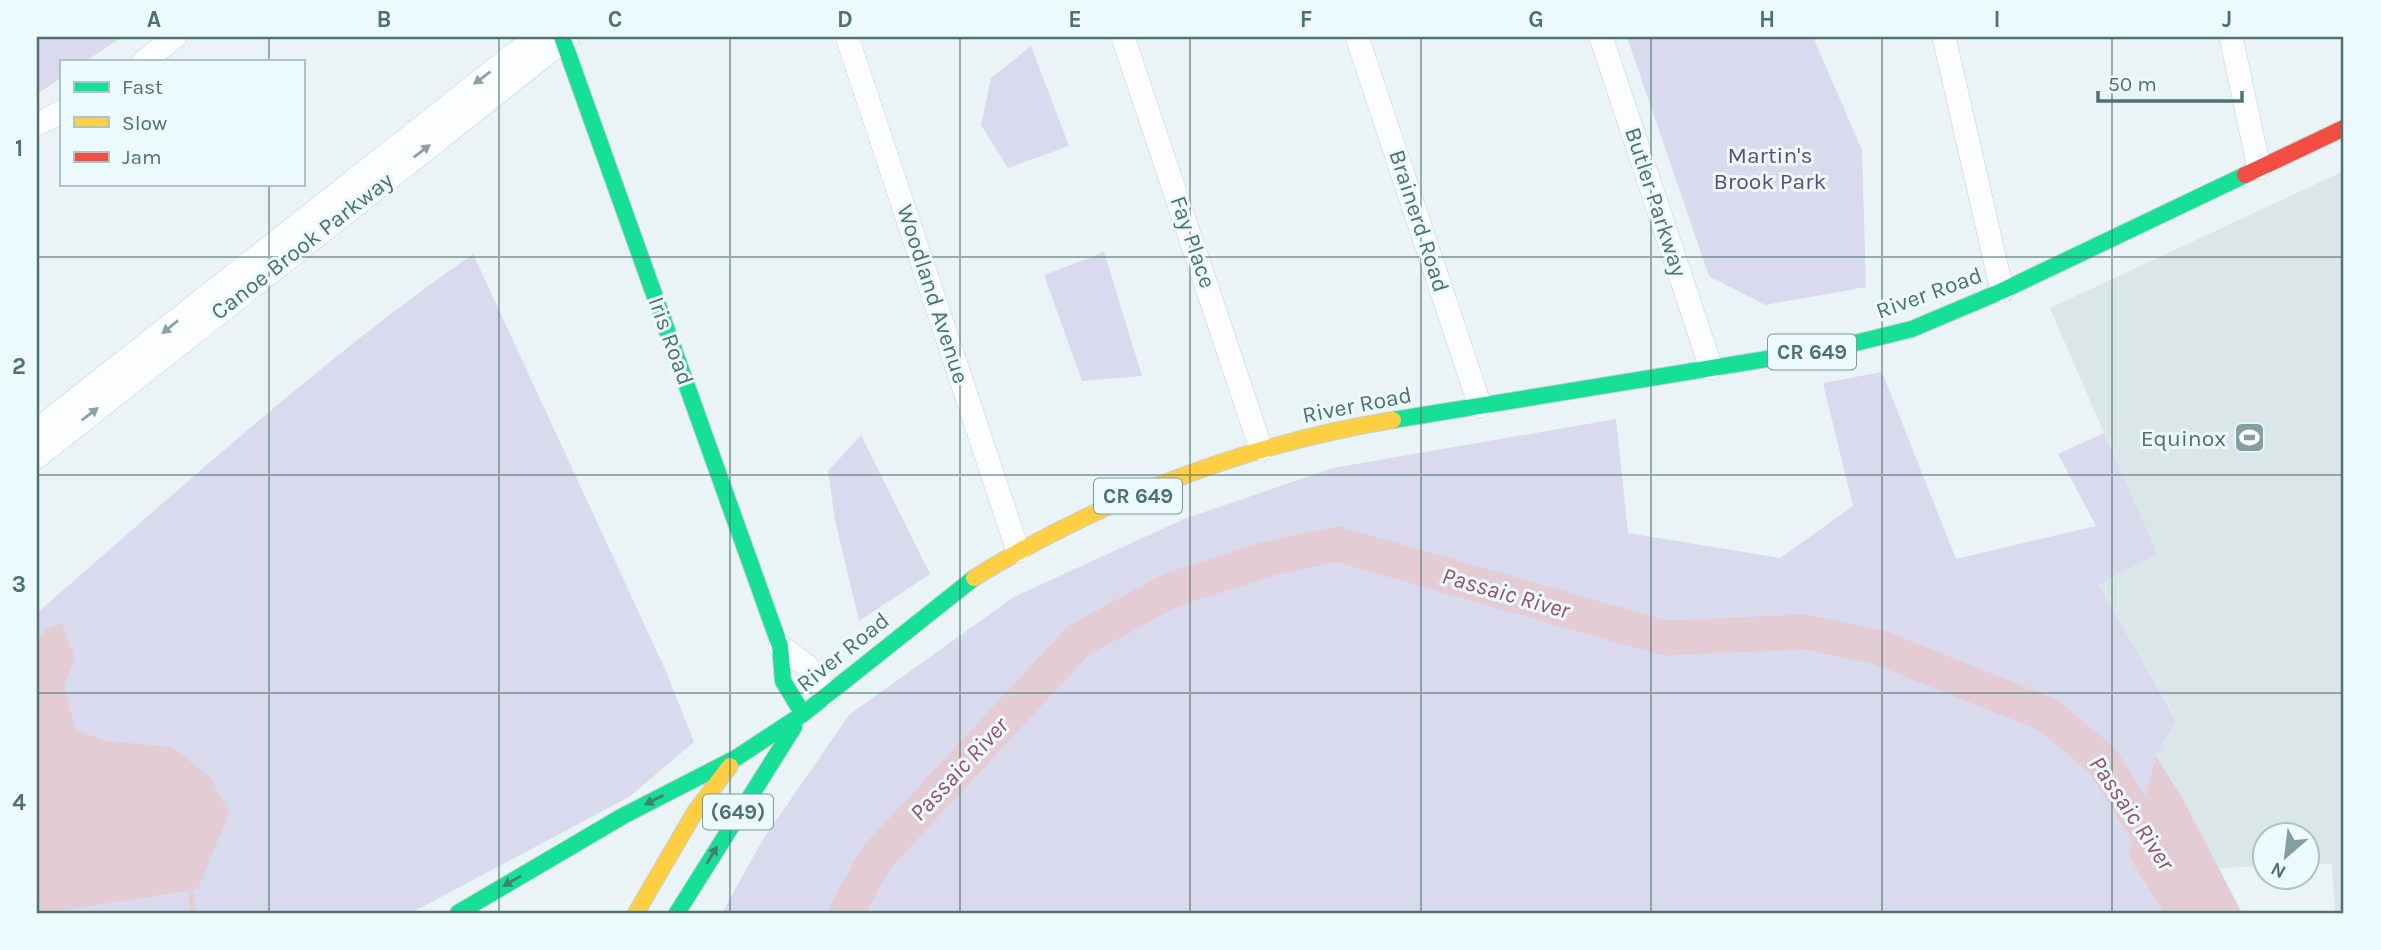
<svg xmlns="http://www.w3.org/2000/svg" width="2381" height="950" font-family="Karla,sans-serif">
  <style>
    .industrial { fill: #dae6e7 }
    .green { fill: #dadaee }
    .water { fill: #e4ccd4 }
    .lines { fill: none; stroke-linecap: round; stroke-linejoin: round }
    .stream { stroke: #e4ccd4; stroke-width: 6 }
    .river { stroke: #e4ccd4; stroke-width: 35 }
    .street-casing { stroke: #c8d1d2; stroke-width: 24 }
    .fast-casing { stroke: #c5d0d2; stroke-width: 18 }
    .slow-casing { stroke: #c5d0d2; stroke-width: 18 }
    .jam-casing { stroke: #c5d0d2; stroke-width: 18 }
    .street { stroke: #fcfdfe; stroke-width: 23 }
    .fast { stroke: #16e098; stroke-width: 16 }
    .slow { stroke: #ffcf43; stroke-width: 16 }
    .jam { stroke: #f24e42; stroke-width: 16 }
    .oneway { fill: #8aa3a2 }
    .oneway2 { fill: #487d74 }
    .grid { fill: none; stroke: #4d7270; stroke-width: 2; stroke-opacity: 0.55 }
    .labels { text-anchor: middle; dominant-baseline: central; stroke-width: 6; stroke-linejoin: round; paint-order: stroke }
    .shield { fill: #ecfafd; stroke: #7d9b9a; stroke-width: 2 }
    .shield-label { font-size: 21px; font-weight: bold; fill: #4d7270 }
    .park-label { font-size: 23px; fill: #5c4c82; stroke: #ecfafd }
    .street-label { font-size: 23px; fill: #4d7270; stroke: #ecfafd }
    .poi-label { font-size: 23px; fill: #4d7270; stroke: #ecfafd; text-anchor: end }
    .water-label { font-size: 24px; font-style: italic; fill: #975263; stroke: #ecfafd }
    .neatline { fill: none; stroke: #4d7270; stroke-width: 2.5 }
    .grid-label { font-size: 23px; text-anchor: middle; font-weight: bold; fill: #4d7270 }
  </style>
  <rect width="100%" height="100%" fill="#eaf3f6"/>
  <path class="industrial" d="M2344,171V913H2335L2332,864H2308V834H2266L2265,866L2218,868L2184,801L2156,756L2176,719L2099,585L2156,553L2050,308Z"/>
  <path class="green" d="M37,37H122L86,61H61V78L37,94Z
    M1627,37H1813L1862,150L1866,287L1765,305L1709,276Z
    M1031,46L1069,146L1008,168L981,125L991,78Z
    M1104,252L1142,376L1082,381L1044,275Z
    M473,254L665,669L694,742L629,797L411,913H37V613C179,490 318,362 473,254Z
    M1882,372L1956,559L2096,526L2058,454L2104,433L2157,553L2099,585L2176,720L2156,756L2128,856L2164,913H722L762,841L849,715L1014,597L1184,519L1333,468L1616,419L1628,533L1780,558L1853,506L1823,383Z
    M861,435L930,574L859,621L835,520L828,471Z"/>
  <path class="water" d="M62,623L75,659L64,686L76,730L107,741L172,747L210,777L229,813L198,889L47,913L37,912V639L48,628Z
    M2156,756L2184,801L2242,913H2164L2128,856Z"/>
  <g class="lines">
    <path class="stream" d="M190,890L194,913"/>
    <path class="river" d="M846,913L876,858L1079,640L1171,590L1264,560L1337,544L1664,638L1806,632L1881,648L2048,715L2102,760L2198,913"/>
    <defs>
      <path id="street" d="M847,37L1018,551
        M1123,37L1261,449
        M1357,37L1480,406
        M1601,37L1711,368
        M1944,37L2002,291
        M2231,37L2259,168
        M144,61L175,37
        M37,124L61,112
        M37,430L536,37
        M37,457L568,37
        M780,646L806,665L827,694"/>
      <path id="fast" d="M562,37L780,646L783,681L803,714
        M1393,420L1835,348L1912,329L2002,291L2245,175
        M458,913L623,816L736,758L803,714L974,578
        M677,913L794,727"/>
      <path id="slow" d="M974,578C1100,500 1246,444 1393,420
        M636,913L695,812L730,766"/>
      <path id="jam" d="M2245,175L2344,128"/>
    </defs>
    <use href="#street" class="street-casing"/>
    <use href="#fast" class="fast-casing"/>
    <use href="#slow" class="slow-casing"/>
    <use href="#jam" class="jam-casing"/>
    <use href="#street" class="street"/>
    <use href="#fast" class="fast"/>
    <use href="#slow" class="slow"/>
    <use href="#jam" class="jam"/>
  </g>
  <defs><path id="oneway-solid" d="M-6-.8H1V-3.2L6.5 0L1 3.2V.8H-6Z" transform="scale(1.75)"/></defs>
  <g class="oneway">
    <use href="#oneway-solid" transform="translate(482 78) rotate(143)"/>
    <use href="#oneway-solid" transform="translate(422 151) rotate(-38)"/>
    <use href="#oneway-solid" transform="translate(170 327) rotate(141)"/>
    <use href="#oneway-solid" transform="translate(90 414) rotate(-38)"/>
  </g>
  <g class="oneway2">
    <use href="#oneway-solid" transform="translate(654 800) rotate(153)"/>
    <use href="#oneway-solid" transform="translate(712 855) rotate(-59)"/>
    <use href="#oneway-solid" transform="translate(512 881) rotate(150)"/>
  </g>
  <path class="grid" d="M269,37V61M499,37V913M730,37V913M960,37V913M1190,37V913M1421,37V913M1651,37V913M1882,37V913M2112,37V913M269,184V913M37,257H2344M37,475H2344M37,693H2344"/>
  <defs>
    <symbol id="stadium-square" viewBox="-11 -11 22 22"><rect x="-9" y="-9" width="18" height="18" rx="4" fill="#849f9f" stroke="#ecfafd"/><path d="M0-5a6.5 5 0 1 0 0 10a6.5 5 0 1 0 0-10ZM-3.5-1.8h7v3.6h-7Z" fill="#fff"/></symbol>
  </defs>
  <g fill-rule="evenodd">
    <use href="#stadium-square" x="2232" y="420" width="35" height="35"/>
  </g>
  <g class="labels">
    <g class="shield">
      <rect x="1768" y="334.5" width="88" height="35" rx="5"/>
      <rect x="1094" y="478.5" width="88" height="35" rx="5"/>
      <rect x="703" y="794.5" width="70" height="35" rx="5"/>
    </g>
    <g class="shield-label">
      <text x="1812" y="352">CR 649</text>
      <text x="1138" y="496">CR 649</text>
      <text x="738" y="812">(649)</text>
    </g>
    <g class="park-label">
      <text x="1770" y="155">Martin's<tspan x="1770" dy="26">Brook Park</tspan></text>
    </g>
    <g class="street-label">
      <text transform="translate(1656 202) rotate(72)">Butler Parkway</text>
      <text transform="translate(1419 221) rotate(72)">Brainerd Road</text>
      <text transform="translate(1193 242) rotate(71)">Fay Place</text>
      <text transform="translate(302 246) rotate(-38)">Canoe Brook Parkway</text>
      <text transform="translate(1929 293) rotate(-20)">River Road</text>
      <text transform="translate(933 294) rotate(72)">Woodland Avenue</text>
      <text transform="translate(671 341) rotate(70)">Iris Road</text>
      <text transform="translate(1357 405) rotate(-11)">River Road</text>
      <text transform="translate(843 652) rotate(-39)">River Road</text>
    </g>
    <g class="poi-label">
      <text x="2226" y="438">Equinox</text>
    </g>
    <g class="water-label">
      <text transform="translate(1506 593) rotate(16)">Passaic River</text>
      <text transform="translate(959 769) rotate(-47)">Passaic River</text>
      <text transform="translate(2132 813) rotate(56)">Passaic River</text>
    </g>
  </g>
  <rect width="2381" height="950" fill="none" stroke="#ecfafd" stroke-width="77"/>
  <rect x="60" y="60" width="245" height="126" fill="#ecfafd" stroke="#acc4c5" stroke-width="2"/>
  <rect x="74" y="82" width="35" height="10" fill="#16e098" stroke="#acc4c5" stroke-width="2"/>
  <text x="122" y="94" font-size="21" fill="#4d7270">Fast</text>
  <rect x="74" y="117" width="35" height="10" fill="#ffcf43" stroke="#acc4c5" stroke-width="2"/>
  <text x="122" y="130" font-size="21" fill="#4d7270">Slow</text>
  <rect x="74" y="152" width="35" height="10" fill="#f24e42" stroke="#acc4c5" stroke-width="2"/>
  <text x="122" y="164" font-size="21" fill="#4d7270">Jam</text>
  <g transform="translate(2286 856) rotate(208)"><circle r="33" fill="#ecfafd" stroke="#acc4c5" stroke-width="2"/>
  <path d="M0-5L12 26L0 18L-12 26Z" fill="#849f9f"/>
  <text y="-10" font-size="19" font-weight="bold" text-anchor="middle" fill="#4d7270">N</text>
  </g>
  <path d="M2098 91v10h144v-10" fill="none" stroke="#4d7270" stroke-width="3.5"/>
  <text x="2108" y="91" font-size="21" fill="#4d7270" stroke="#ecfafd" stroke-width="5" paint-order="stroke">50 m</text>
  <rect x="38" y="38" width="2304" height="874" class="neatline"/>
  <g class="grid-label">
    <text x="154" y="27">A</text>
    <text x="384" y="27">B</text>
    <text x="615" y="27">C</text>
    <text x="845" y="27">D</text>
    <text x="1075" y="27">E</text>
    <text x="1306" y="27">F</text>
    <text x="1536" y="27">G</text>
    <text x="1767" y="27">H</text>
    <text x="1997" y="27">I</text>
    <text x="2227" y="27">J</text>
    <text x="19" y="156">1</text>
    <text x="19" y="374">2</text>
    <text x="19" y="592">3</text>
    <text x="19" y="810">4</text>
  </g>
</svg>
